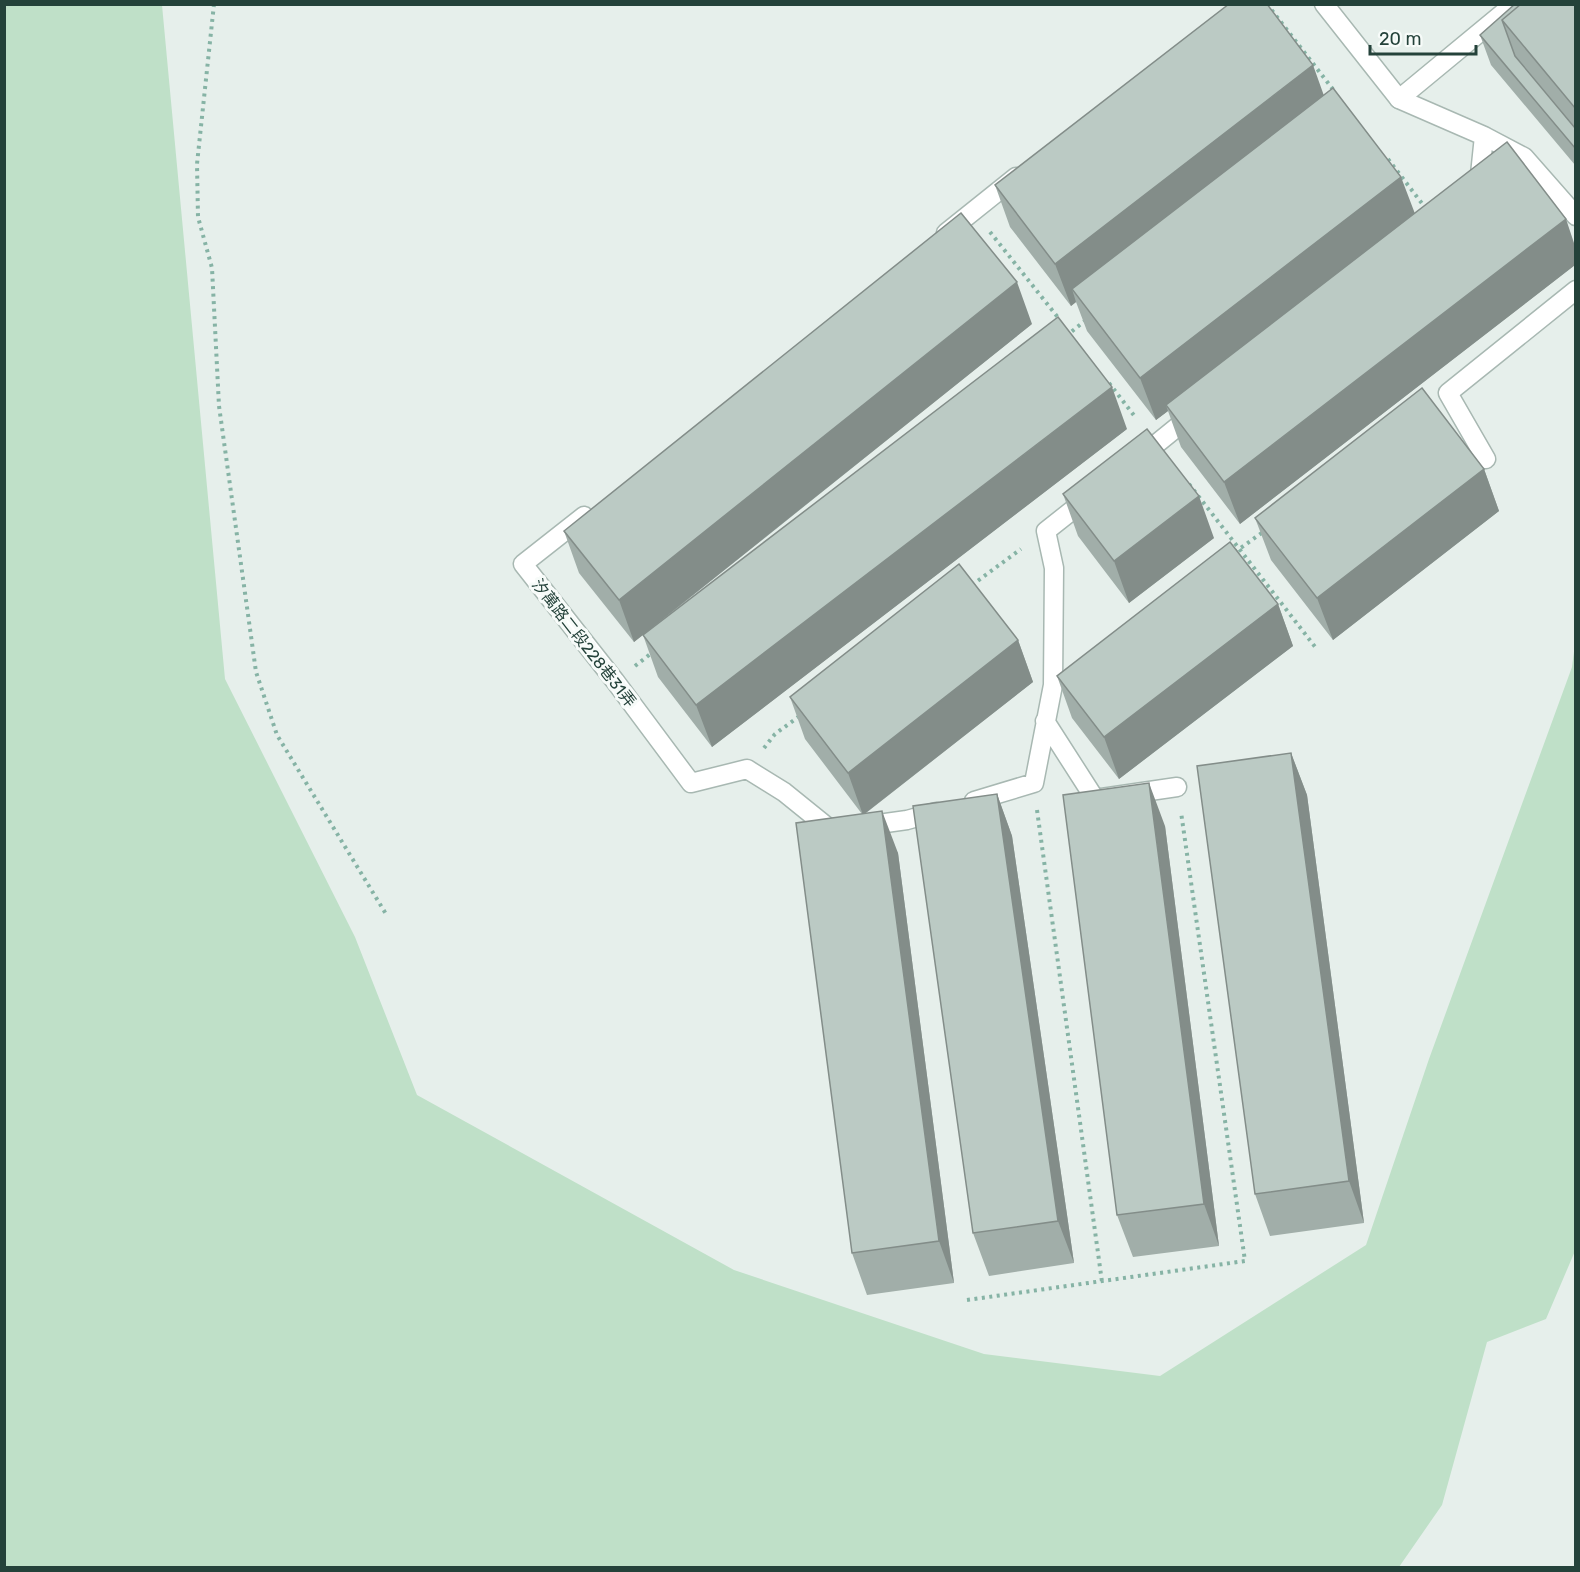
<svg xmlns="http://www.w3.org/2000/svg" width="1580" height="1572" font-family="Rubik,'Noto Sans TC',sans-serif">
  <style>
    .green { fill: #bfe0c8 }
    .lines { fill: none; stroke-linecap: round; stroke-linejoin: round }
    .service-casing { stroke: #a8b8b2; stroke-width: 21 }
    .minor-casing { stroke: #a8b8b2; stroke-width: 21 }
    .path { stroke: #86b3a5; stroke-width: 4; stroke-dasharray: 3 4.5; stroke-linecap: butt }
    .service { stroke: #fff; stroke-width: 18 }
    .minor { stroke: #fff; stroke-width: 18 }
    .wall { fill: #a1aea9 }
    .shaded-wall { fill: #838d89 }
    .building { fill: #bbcac4; stroke: #838d89; stroke-width: 1.5 }
    .labels { text-anchor: middle; dominant-baseline: central; stroke-width: 6; stroke-linejoin: round; paint-order: stroke }
    .street-label { font-size: 16px; fill: #24423a; stroke: #f7fbf9 }
  </style>
  <rect width="100%" height="100%" fill="#e6efeb"/>
  <path class="green" d="M5,4L162,5L225,679L355,937L417,1095L734,1270L984,1354L1160,1376L1366,1245L1429,1059L1572,667L1575,644V1251L1546,1319L1487,1342L1442,1505L1399,1567H5Z"/>
  <g class="lines">
    <defs>
      <path id="service" d="M1399,99L1514,4"/>
      <path id="minor" d="M1324,4L1399,99L1484,136L1479,184
        M1484,136L1524,157L1576,216
        M946,233L1016,177
        M1139,458L1192,415
        M1486,459L1448,393L1576,290
        M584,516L523,564L615,681L691,783L747,769L784,792L831,830H836
        M1045,721L1095,799L1177,787
        M974,801L1034,783L1053,685L1054,568L1046,531L1089,497
        M864,826L907,820L936,812"/>
    </defs>
    <use href="#service" class="service-casing"/>
    <use href="#minor" class="minor-casing"/>
    <path class="path" d="M214,4L197,164L198,217L212,268L219,406L256,672L277,735L386,914
      M1267,4L1335,92
      M1388,159L1427,210
      M990,232L1060,320
      M1066,336L1086,320
      M1109,383L1136,418
      M1189,484L1316,648
      M1235,552L1263,532
      M972,585L1021,549
      M635,666L653,652
      M764,748L775,734L801,715
      M1037,810L1102,1282
      M967,1300L1245,1261L1181,812"/>
    <use href="#service" class="service"/>
    <use href="#minor" class="minor"/>
  </g>
  <path class="wall" d="M1515,4H1575V165L1491,65L1480,35Z
    M1324,95L1414,213L1575,246V265L1240,524L1181,447L1168,411L1156,420L1087,331L1076,302L1071,306L1010,227L995,185Z
    M1032,324L671,613L1127,429L712,747L658,677L643,635L634,642L579,573L564,531Z
    M1484,469L1499,511L1333,640L1271,560L1255,518Z
    M1063,494L1214,538L1129,603L1078,536Z
    M1278,604L1293,646L1119,779L1072,718L1057,676Z
    M1018,640L1033,682L866,813L898,853L954,1283L867,1295L852,1253L862,814L805,739L790,697Z
    M1291,753L1307,795L1364,1223L1270,1236L1255,1194Z
    M997,794L1012,836L1074,1263L989,1276L973,1233Z
    M1165,826L1219,1246L1133,1257L1117,1215Z"/>
  <path class="shaded-wall" d="M1313,65L1328,107L1072,289L1076,302L1071,306L1055,264Z
    M1401,177L1417,219L1166,405L1168,411L1156,420L1140,378Z
    M1566,219L1575,246V265L1240,524L1224,482Z
    M1017,282L1032,324L634,642L619,600Z
    M1112,387L1127,429L712,747L696,705Z
    M1484,469L1499,511L1333,640L1317,598Z
    M1199,496L1214,538L1129,603L1114,561Z
    M1278,604L1293,646L1119,779L1104,737Z
    M1018,640L1033,682L863,815L848,773Z
    M1291,753L1307,795L1364,1223L1349,1181Z
    M1149,783L1165,826L1219,1246L1204,1204Z
    M997,794L1012,836L1074,1263L1058,1221Z
    M882,811L898,853L954,1283L939,1241Z"/>
  <path class="building" d="M1229,4H1267L1313,65L1055,264L995,185Z
    M1515,4H1521L1502,20L1515,56L1575,128V148L1480,35Z
    M1521,4H1575V108L1502,20Z
    M1333,88L1401,177L1140,378L1072,289Z
    M1507,142L1566,219L1224,482L1166,405Z
    M961,213L1017,282L619,600L564,531Z
    M1058,317L1112,387L696,705L643,635Z
    M1422,388L1484,469L1317,598L1255,518Z
    M1147,429L1199,496L1114,561L1063,494Z
    M1230,542L1278,604L1104,737L1057,676Z
    M959,564L1018,640L848,773L790,697Z
    M1291,753L1349,1181L1255,1194L1197,766Z
    M1149,783L1204,1204L1117,1215L1063,795Z
    M997,794L1058,1221L973,1233L913,806Z
    M882,811L939,1241L852,1253L796,823Z"/>
  <g class="labels">
    <g class="street-label">
      <text transform="translate(584 643) rotate(52)">汐萬路二段228巷31弄</text>
    </g>
  </g>
  <rect width="1580" height="1572" fill="none" stroke="#24423a" stroke-width="12"/>
  <path d="M1370 45v9h106v-9" fill="none" stroke="#24423a" stroke-width="3"/>
  <text x="1379" y="45" font-size="18" fill="#24423a" stroke="#f7fbf9" stroke-width="4.5" paint-order="stroke">20 m</text>
</svg>
